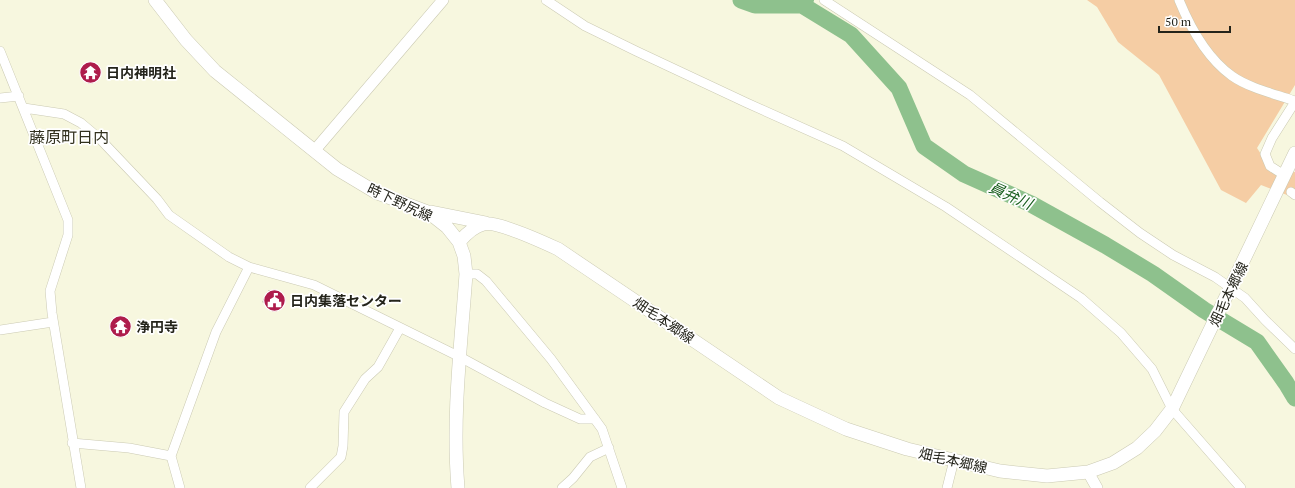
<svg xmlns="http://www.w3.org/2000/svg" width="1295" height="488" font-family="'PT Serif','Noto Sans JP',serif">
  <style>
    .green { fill: #f5cda4 }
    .shadow { fill: #0003 }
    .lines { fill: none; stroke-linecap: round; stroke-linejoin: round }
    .canal { stroke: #8ec18d; stroke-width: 10 }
    .river { stroke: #8ec18d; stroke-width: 17 }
    .building { fill: #807763 }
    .minor-casing { stroke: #cbcab3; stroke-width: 10 }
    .tertiary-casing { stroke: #cbcab3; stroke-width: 12 }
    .secondary-casing { stroke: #cbcab3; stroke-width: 14 }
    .minor { stroke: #fff; stroke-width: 9 }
    .tertiary { stroke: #fff; stroke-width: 11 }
    .secondary { stroke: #fff; stroke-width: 13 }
    .labels { text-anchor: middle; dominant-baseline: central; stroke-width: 3.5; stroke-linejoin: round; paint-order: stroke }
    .poi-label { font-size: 14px; font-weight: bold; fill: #24241b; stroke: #fff; text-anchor: start }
    .street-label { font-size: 14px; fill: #24241b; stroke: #fff }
    .water-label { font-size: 15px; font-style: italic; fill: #165d1c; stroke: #fff }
    .quarter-label { font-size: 16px; fill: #32311e; stroke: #fff }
  </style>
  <rect width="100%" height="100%" fill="#f7f7df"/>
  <path class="green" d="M1087,0H1295V85L1257,148L1274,174L1295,172V198L1261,185L1246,203L1221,190L1159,75L1118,42L1097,7Z"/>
  <path class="shadow" d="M267,294L278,309L276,311L262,302Z"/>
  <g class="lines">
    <path class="canal" d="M802,5L809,0"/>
    <path class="river" d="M741,0L755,5H802L851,35L899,88L924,146L964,174L1031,204L1105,245L1153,274L1204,310L1257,342L1286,383L1295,398"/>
  </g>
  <path class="building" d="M269,290L285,300L279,310L263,300Z"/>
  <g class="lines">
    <defs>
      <path id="minor" d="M546,0L585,26L636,51L747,103L843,146L946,207L1081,298L1121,333L1152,369L1172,409L1241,488
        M824,0L970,95L1100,202L1140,233L1173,255L1215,277L1245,298L1265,320L1295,349
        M1179,0C1190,27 1207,58 1232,76C1249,88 1275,94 1295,101
        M0,51L68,220V235L50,291L52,313L81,488
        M0,98L19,96
        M24,108L64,114L81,123L100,139L157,199L169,215L229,257L249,267L314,285L460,357L545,403L580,419H595
        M1284,175L1270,166L1265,154L1272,138L1295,102
        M1291,192L1295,195
        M466,274H477L486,281L551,359L602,429L622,488
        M0,330L53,322
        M72,443L129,448L171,456
        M180,488L171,456L216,332L249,267
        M310,488L341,457L343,446L344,412L365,379L378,367L400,328
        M562,488L573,478L590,457L609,448
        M947,488L954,460"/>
      <path id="tertiary" d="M315,150L443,0
        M1088,472L1097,488"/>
      <path id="secondary" d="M155,0L186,40L215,71L337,169L377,193L428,212L447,227L459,242L464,256L466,274C461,345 452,416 458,488
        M431,212L486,223
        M459,242C466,234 474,226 484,224C497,221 545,243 558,249L779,398L846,429L907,449L1000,471L1047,476L1088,472L1113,463L1137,448L1155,431L1172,409L1295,153"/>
    </defs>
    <use href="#minor" class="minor-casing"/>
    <use href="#tertiary" class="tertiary-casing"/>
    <use href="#secondary" class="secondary-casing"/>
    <use href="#minor" class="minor"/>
    <use href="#tertiary" class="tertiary"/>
    <use href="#secondary" class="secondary"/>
  </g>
  <defs>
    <symbol id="temple-disc" viewBox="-11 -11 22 22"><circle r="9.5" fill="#ae1c4c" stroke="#fff"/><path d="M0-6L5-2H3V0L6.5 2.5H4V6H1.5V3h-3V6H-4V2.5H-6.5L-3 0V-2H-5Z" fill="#fff"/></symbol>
    <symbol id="civic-disc" viewBox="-11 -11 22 22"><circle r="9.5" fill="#ae1c4c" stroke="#fff"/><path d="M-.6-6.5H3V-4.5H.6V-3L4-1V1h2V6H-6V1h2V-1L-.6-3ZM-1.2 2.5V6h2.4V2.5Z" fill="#fff"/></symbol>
  </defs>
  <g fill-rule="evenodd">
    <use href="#temple-disc" x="78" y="60" width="25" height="25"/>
    <use href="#civic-disc" x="262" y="288" width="25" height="25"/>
    <use href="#temple-disc" x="108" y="314" width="25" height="25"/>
  </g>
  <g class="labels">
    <g class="poi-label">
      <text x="106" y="72">日内神明社</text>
      <text x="290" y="300">日内集落センター</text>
      <text x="136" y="326">浄円寺</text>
    </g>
    <g class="street-label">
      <text transform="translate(400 202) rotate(25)">時下野尻線</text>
      <text transform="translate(1228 294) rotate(-64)">畑毛本郷線</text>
      <text transform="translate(664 320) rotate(34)">畑毛本郷線</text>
      <text transform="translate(953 460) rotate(13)">畑毛本郷線</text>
    </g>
    <g class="water-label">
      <text transform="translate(1011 195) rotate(24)">員弁川</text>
    </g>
    <g class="quarter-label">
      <text x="69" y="137">藤原町日内</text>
    </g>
  </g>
  <path d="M1159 26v6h71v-6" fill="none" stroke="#24241b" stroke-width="2"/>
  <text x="1165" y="26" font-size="12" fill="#24241b" stroke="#ffffff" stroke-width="3" paint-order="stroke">50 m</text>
</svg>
